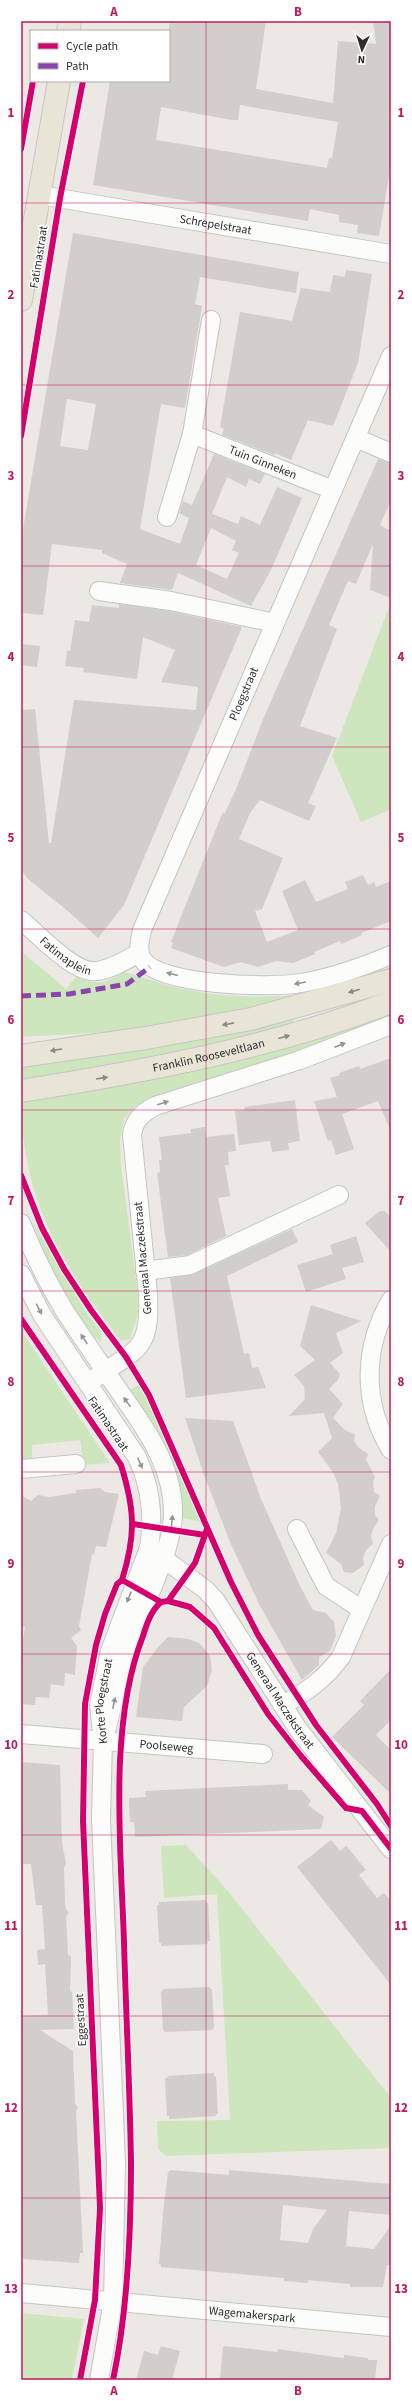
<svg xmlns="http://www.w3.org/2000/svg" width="412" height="2401" font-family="'Source Sans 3',sans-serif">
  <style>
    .green { fill: #cee6be }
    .building { fill: #d1cecb; fill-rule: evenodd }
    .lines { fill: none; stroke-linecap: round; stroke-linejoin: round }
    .minor-casing { stroke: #c5c4c5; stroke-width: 20 }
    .major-casing { stroke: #c6c5c4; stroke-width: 24 }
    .minor { stroke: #fcfcfb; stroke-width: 18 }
    .major { stroke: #e8e4d6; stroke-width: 22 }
    .quiet { stroke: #8e44ad; stroke-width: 5; stroke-dasharray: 10 5; stroke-linecap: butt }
    .cycleway-casing { stroke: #fff; stroke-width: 8 }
    .cycleway { stroke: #d6006c; stroke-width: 6 }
    .oneway { fill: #959594 }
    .oneway2 { fill: #8b8982 }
    .grid { fill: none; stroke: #c2185b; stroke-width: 1; stroke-opacity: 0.55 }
    .labels { text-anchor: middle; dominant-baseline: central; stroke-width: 3; stroke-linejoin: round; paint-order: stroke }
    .street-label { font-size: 12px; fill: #2e2e2e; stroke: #fff }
    .neatline { fill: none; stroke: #c2185b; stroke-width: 1.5 }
    .grid-label { font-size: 13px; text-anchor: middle; font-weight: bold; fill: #c2185b }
  </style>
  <rect width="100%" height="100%" fill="#ece8e4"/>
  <path class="green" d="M391,602V809L361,822L332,756Z
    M21,951L66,989L76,977C95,985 106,985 122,971C145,978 169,987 193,991C230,998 265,998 302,994L207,1021L144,1030L21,1037Z
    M391,1010V1016L300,1051L163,1094L135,1106L124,1119L120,1141L121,1165L138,1295V1313L130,1339L121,1341C61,1265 21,1197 21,1097Z
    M292,1017L295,1028L219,1047L21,1081V1066Z
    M32,1220L86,1312L101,1331V1343C66,1309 48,1264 32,1220Z
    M21,1330L110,1463L83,1465L80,1440L32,1445V1459L21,1460Z
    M138,1385L144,1394L204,1522L181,1518L130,1390Z
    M186,1845L228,1891L391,2098V2148L166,2156L158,2149L157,2121L230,2120L217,1894L164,1898L161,1846Z
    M21,2313L84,2319L72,2380H21Z"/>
  <path class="building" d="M169,21H266L256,89L333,103L338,41L376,44L373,21H391V164L379,236L357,233L358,225L339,222V215L310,209L308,221L93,185L110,81H169ZM240,105L338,122L332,158H329L327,168L156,140L161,107L232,120H238Z
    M73,233L299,272L296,293L200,277L195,304L202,306L185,408L161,404L140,529L180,544L189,518L179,513L183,501L192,505L214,454L265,474L260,484L249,479L246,487L227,477L212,514L238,524L241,516L260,525L277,487L302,498L271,570L251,606L178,573L172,590L120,583L127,564L102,553V550L52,544L43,615L21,613V541ZM67,399L96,404L88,450L60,446ZM211,528L236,541L232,550L239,553L227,579L196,565Z
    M346,270L372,274L358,363L333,426L308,420L291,460L275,453L274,455L222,435L224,429L220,427L240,312L292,321L301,288L330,292L333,275L345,277Z
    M378,459L391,463V500L380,525L391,531V598L370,590L373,544L356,584L348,581L329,625L337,629L300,726L337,738L308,803L316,806L309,821L260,800L250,813L239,839L283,858L262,909L255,911L267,942L298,930L282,891L305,880L316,902L348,889L345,882L363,875L368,885L374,882L376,887L391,881V921L361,933L362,935L351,940L341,944L340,941L314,952L315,954L293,963L276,961L258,967L241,962L224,967L171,948L173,943L171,942L220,819L223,812L225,813L236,789L264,717Z
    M119,604L169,611L242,627L124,905L98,938L69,912L28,879L21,870V710L35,709L49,843H51L74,700L196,710L198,687L161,682L175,650L143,637L137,679L83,672L84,668L65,666L67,651H70L75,620L89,622L92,605L119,608Z
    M21,644L40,646L37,667L21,665Z
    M391,1058V1132L378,1101L342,1114L354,1149L336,1155L331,1140L328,1141L314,1101L337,1097L330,1078L340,1075L339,1073L359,1066L360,1069Z
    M295,1100L300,1141L288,1143L289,1150L272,1152L270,1141L239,1145L235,1111L245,1110L244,1107Z
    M205,1127L206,1137L234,1134L236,1151L228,1152L229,1165H225L230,1196L218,1198L226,1236L187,1255L168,1257L157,1173L160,1172L159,1160H162L159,1137L191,1133V1129Z
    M380,1211H385L391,1218V1252L365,1223Z
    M292,1229L298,1242L227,1276L244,1354L249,1353L252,1368L258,1367L266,1388L186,1398L170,1278L194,1274Z
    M356,1236L364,1262L342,1268L346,1279L306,1292L297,1265L333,1254L330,1245Z
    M311,1305L361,1321L336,1333L343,1353L330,1363L340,1374L338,1380L329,1389L343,1404L333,1418L346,1431L355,1434L354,1441L359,1448L368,1454L366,1460L375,1477L373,1482L374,1492L380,1496L375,1506V1515L379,1520L373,1529L371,1536L373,1544L366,1550L363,1558L364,1565L353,1573L344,1572L341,1564L326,1553L336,1533L341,1508L338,1484L333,1472L318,1452L332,1438L324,1413L289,1416L305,1399L304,1386L294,1375L315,1360L300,1346Z
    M185,1418L233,1421L261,1499L300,1586L313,1610L326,1613L334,1622L336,1636L330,1651L319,1657V1665L302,1680L260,1606L230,1542L204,1475Z
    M100,1488L105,1492L119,1494L106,1547L96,1546L94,1555L92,1554L79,1626L81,1630L71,1638L77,1646L75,1675L65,1673L64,1686L51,1684L49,1698L36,1697L35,1705L21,1704V1651L25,1627L21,1626V1495L31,1501L38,1495L49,1497L76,1493V1490Z
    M168,1637L188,1639L199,1643L210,1656L212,1670L207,1686L184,1707L182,1721L136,1717L143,1667L159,1646Z
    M391,1669V1720L376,1735L391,1750V1794L332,1737L364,1705L360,1701Z
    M21,1762L60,1765L62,1843L66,1863L64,1868L65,1903L66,1909L69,1913L66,1916L68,1954L71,1957L70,1992L72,1991L74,2029L40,2030L73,2051L75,2104L78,2107L76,2111L83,2253H80L79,2263L21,2259V2016L48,2015L45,1964L38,1965L37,1950L45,1949L42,1905H36L31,1864H21Z
    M288,1784V1790H302L311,1801L308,1805L324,1817L321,1829L135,1837L134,1822H130L129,1798L146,1797L145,1791Z
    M331,1840L340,1851L346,1846L354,1855L366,1870L359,1875L377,1898L384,1893L391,1901V1985L297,1867Z
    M206,1900V1903L208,1902L210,1941H207L208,1944L161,1946V1943H159L157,1905H159V1902Z
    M210,1987V1989H212L214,2027L212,2030L165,2032L163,2030L161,1991H163V1989Z
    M214,2073V2076H216L218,2114H216V2116L169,2119V2116H167L165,2078H168L167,2076Z
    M170,2170L229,2175V2170L391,2184V2215L349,2211L346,2246L374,2249L391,2225V2265H387L383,2287H350V2284L317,2281L308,2280V2283L284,2281V2278L161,2267V2265L159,2264L163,2213L168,2172ZM283,2205L327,2210L313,2229L308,2243L280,2240Z
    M161,2346L180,2351L172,2380H136L144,2351L158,2355Z
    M225,2346L277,2352L278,2349L335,2357L344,2358V2355L368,2358V2360H377L375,2380H220L223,2347Z"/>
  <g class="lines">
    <defs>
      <g id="minor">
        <path id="s1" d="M40,195L391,254"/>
        <path d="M391,356L142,930C140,940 137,950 142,959C159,986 271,988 301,983C332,978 362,967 391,955"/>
        <path d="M192,434L211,320"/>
        <path d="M356,438L391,453"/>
        <path id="s2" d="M167,517L192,434L333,490"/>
        <path d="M99,591L171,601L275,623"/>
        <path id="s3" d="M21,920C38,934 75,975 97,971C112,969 126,960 139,953"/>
        <path d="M21,1223C33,1253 48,1283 64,1310C81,1336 99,1362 117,1388C144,1427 174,1465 173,1515C171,1559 138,1613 125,1655C116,1681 113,1708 105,1734"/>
        <path d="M145,1271L190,1265L339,1195"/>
        <path id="s4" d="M21,1274L42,1315L137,1457C151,1488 154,1516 149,1548L206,1590L216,1601L298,1729L391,1849"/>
        <path d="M391,1300C363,1347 362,1403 391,1450"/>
        <path d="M95,1378C137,1349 151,1351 148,1294L132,1135C134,1120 142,1113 155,1106L300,1060L391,1025"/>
        <path d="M21,1469L76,1464"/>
        <path d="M297,1529L326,1586L361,1609"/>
        <path d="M283,1705C306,1692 325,1679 341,1657L391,1544"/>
        <path id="s5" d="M21,1734L263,1754"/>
        <path id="s6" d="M21,2293L391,2327"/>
        <path id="s7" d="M99,2380L113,2301L116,2163L101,1819L103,1741L99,1705L110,1651L149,1548"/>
      </g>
      <g id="major">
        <path d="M68,31L70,21"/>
        <path d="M21,300L59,81"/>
        <path d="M21,1056L146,1038L251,1019L391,980"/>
        <path id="s8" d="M21,1091C147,1071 271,1048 391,1002"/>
      </g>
    </defs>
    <use href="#minor" class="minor-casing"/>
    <use href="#major" class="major-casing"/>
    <use href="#minor" class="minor"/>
    <use href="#major" class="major"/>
    <path class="quiet" d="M21,996L69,994L127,984L150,967"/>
    <defs>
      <path id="cycleway" d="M21,149L33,81
        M21,436L60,198L83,81
        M21,1175L42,1228L64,1269L91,1310L126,1357L149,1395L231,1582L258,1635L316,1725L377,1804L391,1826
        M21,1319L121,1465C135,1510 136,1535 122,1580
        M133,1524L205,1535
        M122,1580L161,1602L168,1601L190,1607L214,1628L268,1714L301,1756L346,1808L362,1811L391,1849
        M168,1601L195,1563L207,1529
        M80,2380L95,2300L100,2208L83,1821L85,1704L96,1645L105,1614L117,1584L122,1580
        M113,2380C128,2310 131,2235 131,2164C130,2090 126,2016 124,1942C121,1848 108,1725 143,1636C147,1623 151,1611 161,1602"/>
    </defs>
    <use href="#cycleway" class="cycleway-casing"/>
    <use href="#cycleway" class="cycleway"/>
  </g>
  <defs><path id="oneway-solid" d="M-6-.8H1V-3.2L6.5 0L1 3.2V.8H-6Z"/></defs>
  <g class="oneway">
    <use href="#oneway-solid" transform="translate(172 974) rotate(-166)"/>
    <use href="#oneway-solid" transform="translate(300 983) rotate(170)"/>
    <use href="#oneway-solid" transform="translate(340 1045) rotate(-21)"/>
    <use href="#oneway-solid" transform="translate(163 1103) rotate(-17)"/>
    <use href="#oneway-solid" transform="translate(39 1309) rotate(62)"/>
    <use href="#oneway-solid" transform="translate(84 1339) rotate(-124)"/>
    <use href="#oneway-solid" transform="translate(127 1402) rotate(-125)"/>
    <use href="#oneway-solid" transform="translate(140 1463) rotate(66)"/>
    <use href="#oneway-solid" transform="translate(172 1521) rotate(-85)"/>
    <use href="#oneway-solid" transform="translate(129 1597) rotate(112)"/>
    <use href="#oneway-solid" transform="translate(114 1703) rotate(-78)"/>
  </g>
  <g class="oneway2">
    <use href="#oneway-solid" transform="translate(354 991) rotate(164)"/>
    <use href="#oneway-solid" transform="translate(228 1024) rotate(169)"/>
    <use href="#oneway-solid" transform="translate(284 1037) rotate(-15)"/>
    <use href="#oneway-solid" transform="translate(56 1050) rotate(171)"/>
    <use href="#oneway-solid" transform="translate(102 1078) rotate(-9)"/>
  </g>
  <path class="grid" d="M206,21V2380M21,203H391M21,385H391M21,566H391M21,747H391M21,929H391M21,1110H391M21,1291H391M21,1472H391M21,1654H391M21,1835H391M21,2016H391M21,2198H391"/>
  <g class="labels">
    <g class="street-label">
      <text stroke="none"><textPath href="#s1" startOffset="178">Schrepelstraat</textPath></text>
      <text transform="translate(39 257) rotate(-81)">Fatimastraat</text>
      <text stroke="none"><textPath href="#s2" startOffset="163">Tuin Ginneken</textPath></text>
      <text transform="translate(244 694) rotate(-67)">Ploegstraat</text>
      <text stroke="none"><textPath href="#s3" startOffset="58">Fatimaplein</textPath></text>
      <text stroke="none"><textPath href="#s8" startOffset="191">Franklin Rooseveltlaan</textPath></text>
      <text transform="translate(143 1258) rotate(-95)">Generaal Maczekstraat</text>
      <text transform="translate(108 1424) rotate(56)">Fatimastraat</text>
      <text stroke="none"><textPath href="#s7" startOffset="681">Korte Ploegstraat</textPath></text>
      <text stroke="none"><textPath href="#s4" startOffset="514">Generaal Maczekstraat</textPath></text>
      <text stroke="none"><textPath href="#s5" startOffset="146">Poolseweg</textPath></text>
      <text transform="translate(81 2020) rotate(-93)">Eggestraat</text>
      <text stroke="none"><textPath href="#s6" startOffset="232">Wagemakerspark</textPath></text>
    </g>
  </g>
  <rect width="412" height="2401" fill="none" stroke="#ffffff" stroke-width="44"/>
  <rect x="30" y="30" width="140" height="52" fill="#ffffff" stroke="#ababab"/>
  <rect x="38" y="43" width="20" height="6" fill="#d6006c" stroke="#ababab"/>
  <text x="66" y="50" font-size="12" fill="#2e2e2e">Cycle path</text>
  <rect x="38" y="63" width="20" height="6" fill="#8e44ad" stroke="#ababab"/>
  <text x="66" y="70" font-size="12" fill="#2e2e2e">Path</text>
  <g transform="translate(362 50) rotate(184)" stroke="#ffffff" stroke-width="3" paint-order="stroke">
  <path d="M0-3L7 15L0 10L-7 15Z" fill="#2e2e2e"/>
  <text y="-6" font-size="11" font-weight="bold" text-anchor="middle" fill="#2e2e2e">N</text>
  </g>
  <rect x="22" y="22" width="368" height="2357" class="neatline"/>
  <g class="grid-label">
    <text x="114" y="16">A</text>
    <text x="298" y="16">B</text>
    <text x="11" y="117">1</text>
    <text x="401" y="117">1</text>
    <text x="11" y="299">2</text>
    <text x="401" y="299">2</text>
    <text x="11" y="480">3</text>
    <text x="401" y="480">3</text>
    <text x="11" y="661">4</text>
    <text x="401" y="661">4</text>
    <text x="11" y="842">5</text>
    <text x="401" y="842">5</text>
    <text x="11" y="1024">6</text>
    <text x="401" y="1024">6</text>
    <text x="11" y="1205">7</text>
    <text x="401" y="1205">7</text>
    <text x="11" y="1386">8</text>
    <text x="401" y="1386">8</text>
    <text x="11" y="1568">9</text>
    <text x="401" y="1568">9</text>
    <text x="11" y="1749">10</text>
    <text x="401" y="1749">10</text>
    <text x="11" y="1930">11</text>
    <text x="401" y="1930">11</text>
    <text x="11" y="2112">12</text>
    <text x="401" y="2112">12</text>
    <text x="11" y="2293">13</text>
    <text x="401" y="2293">13</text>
    <text x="114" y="2395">A</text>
    <text x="298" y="2395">B</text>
  </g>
</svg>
